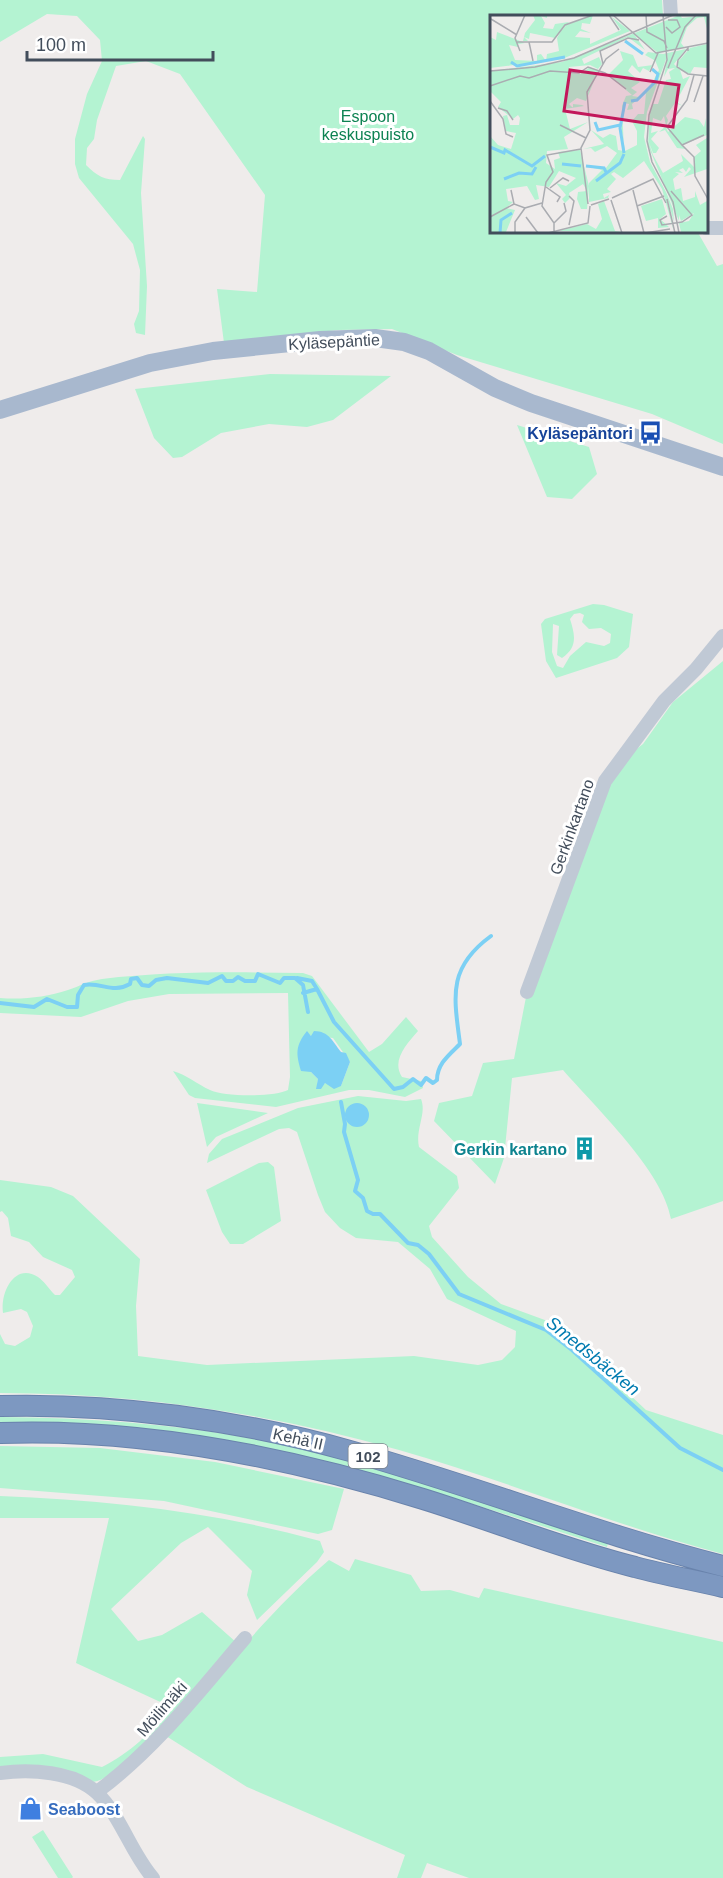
<svg xmlns="http://www.w3.org/2000/svg" width="723" height="1878" font-family="Helvetica,sans-serif">
  <style>
    .green { fill: #b4f3d2; fill-rule: evenodd }
    .water { fill: #7cd0f4 }
    .lines { fill: none; stroke-linecap: round; stroke-linejoin: round }
    .stream { stroke: #7cd0f4; stroke-width: 4 }
    .highway-casing { stroke: #6983ac; stroke-width: 22 }
    .minor { stroke: #c0c9d5; stroke-width: 14 }
    .major { stroke: #a8b8ce; stroke-width: 18 }
    .highway { stroke: #7d98c1; stroke-width: 20 }
    .labels { text-anchor: middle; dominant-baseline: central; stroke-width: 6; stroke-linejoin: round; paint-order: stroke }
    .shield { fill: #fff; stroke: #7b828c; stroke-width: 1.5 }
    .shield-label { font-size: 15px; font-weight: bold; fill: #424d5b }
    .park-label { font-size: 16px; fill: #0d8252; stroke: #fff }
    .street-label { font-size: 16px; fill: #424d5b; stroke: #fff }
    .transit-label { font-size: 16px; font-weight: bold; fill: #164399; stroke: #fff; text-anchor: end }
    .culture-label { font-size: 16px; font-weight: bold; fill: #0d838f; stroke: #fff; text-anchor: end }
    .shop-label { font-size: 16px; font-weight: bold; fill: #366cbe; stroke: #fff; text-anchor: start }
    .water-label { font-size: 18px; font-style: italic; fill: #007bb0; stroke: #fff }
    .inset-river { fill: none; stroke: #7cd0f4; stroke-width: 3 }
    .inset-road { fill: none; stroke: #aaacb1; stroke-width: 1.5 }
    .view { fill: #c2185b; fill-opacity: 0.15; stroke: #c2185b; stroke-width: 3 }
    .inset-edge { fill: none; stroke: #424d5b; stroke-width: 3 }
  </style>
  <rect width="100%" height="100%" fill="#efeceb"/>
  <path class="green" d="M0,0H662L663,16H492V231H697L717,266L723,264V444L652,414L457,355L392,329L338,330L224,343L217,289L257,292L265,195L180,74L146,61L116,66L97,120L94,139L87,148L86,165C97,176 104,180 120,180L143,136L145,139L141,193L147,286L145,335L136,333L134,324L139,311L140,270L133,244L79,178L75,164V139L87,94L102,61L100,40L77,16L47,14L0,42Z
    M270,374L391,376L333,420L307,427L269,424L221,433L182,457L173,458L154,438L135,389Z
    M517,425L589,447L597,474L572,499L547,497Z
    M593,604L604,605L633,614L629,647L617,658L556,678L546,661L541,624L545,619ZM580,613L584,615L582,622L589,629L601,628L611,634L610,643L604,646L586,642L570,656L563,668L557,666L552,652L553,624L559,626L557,655L562,658C578,647 575,635 570,619L574,614Z
    M723,661V1201L671,1219C663,1171 596,1108 563,1070L512,1078L504,1158L495,1184L434,1121L439,1103L472,1096L483,1063L514,1059L527,992L616,765L643,744L673,702Z
    M303,973L312,976L369,1052L382,1044L406,1017L418,1031C407,1044 391,1060 402,1077L421,1081L423,1088L405,1097L369,1090H349L276,1107L195,1098L189,1095L173,1071C187,1075 197,1084 210,1090C224,1097 275,1097 288,1090L290,1077L288,993L169,994L128,1001L81,1017L0,1013V998C23,1000 46,997 68,990C80,986 88,981 102,979C169,971 236,972 303,973ZM307,1032L311,1036L333,1038L350,1062L341,1086L325,1083L317,1089L318,1079L311,1072Z
    M358,1096L406,1101L421,1099C427,1114 415,1129 419,1147L457,1176L459,1188L429,1226L432,1237L468,1277L501,1304L553,1323L646,1410L723,1435V1554C613,1525 508,1481 399,1450C268,1413 136,1393 0,1393V1334L5,1344L15,1346L30,1337L33,1326L27,1312L21,1309L3,1313C0,1292 15,1262 38,1277C44,1281 49,1289 55,1295H60L75,1277L72,1270L43,1257L29,1242L11,1236L8,1218L2,1211L0,1212V1180L51,1187L73,1196L140,1259L136,1306L138,1356L207,1365L414,1356L478,1365L502,1360L515,1347L516,1331L447,1299L430,1269L398,1242L356,1238L340,1228L325,1212L318,1195L297,1132L289,1128L279,1129L207,1163L209,1154L222,1139L298,1108Z
    M197,1103L268,1113L216,1137L207,1147Z
    M268,1162L274,1167L281,1221L243,1244H230L222,1232L206,1190L259,1163Z
    M0,1417C99,1418 197,1425 294,1447C401,1471 504,1509 608,1543L607,1547C476,1505 345,1460 208,1437C140,1425 70,1423 0,1422Z
    M0,1446L100,1448L215,1462L344,1489L332,1530L318,1534L164,1501L0,1488Z
    M0,1496C108,1500 216,1512 320,1541L324,1552L317,1562L257,1620L247,1595L252,1571L208,1527L181,1543L111,1609L138,1641L162,1635L202,1612L237,1643C212,1672 127,1781 91,1782C69,1783 24,1770 0,1766V1757L43,1754L102,1767C131,1752 151,1734 169,1706L76,1663L109,1518H0Z
    M355,1559L411,1575L421,1591L450,1590L479,1598L484,1588L723,1642V1878H469L427,1863L421,1878H397L405,1855L247,1787L166,1736C219,1676 268,1612 329,1560L349,1571Z
    M43,1830L73,1877L72,1878H58L32,1837Z"/>
  <path class="water" d="M307,1031L311,1036L314,1031C329,1031 333,1042 341,1052L346,1053L350,1062L341,1086L334,1089L325,1083L321,1089H316L318,1079L311,1072L301,1071C296,1054 295,1046 307,1031Z
    M345 1115a12 12 0 1 1 24 0a12 12 0 1 1-24 0Z"/>
  <g class="lines">
    <path class="stream" d="M297,978L312,981L317,989
      M303,993L317,989L334,1022L394,1089L403,1087L413,1079L421,1085L426,1078L433,1083L437,1080C437,1064 449,1055 460,1044C454,997 447,968 491,936
      M0,1003L34,1007L47,999L67,1007H77L78,995L84,985C102,982 112,994 130,984L131,979L137,978L142,985L149,986L156,980L167,978L208,983L222,976L226,981H233L238,977L245,981H255L258,974L280,983L284,978H295L303,985L308,1012
      M341,1102L345,1124L344,1132L358,1180L355,1191L363,1198L367,1211L373,1214H380L408,1243L418,1245L429,1254L459,1294L546,1330L572,1350L680,1448L723,1470"/>
    <defs>
      <path id="highway" d="M0,1406C114,1403 240,1420 350,1451C475,1486 597,1534 723,1566
        M0,1433C143,1428 288,1457 423,1499C494,1521 563,1549 635,1567C664,1575 694,1580 723,1587"/>
    </defs>
    <use href="#highway" class="highway-casing"/>
    <path class="minor" d="M670,0L671,16
      M706,228H723
      M527,992L605,781L664,701L696,669L723,636
      M0,1773C30,1769 74,1771 97,1793C121,1816 131,1853 153,1878
      M97,1792C155,1749 198,1693 245,1638"/>
    <path class="major" d="M0,410L150,363L213,351L320,340L375,338L404,342L429,351L495,388L531,403L723,467"/>
    <use href="#highway" class="highway"/>
  </g>
  <defs>
    <symbol id="bus-bare" viewBox="-9 -9 18 18"><path d="M-5-6H5V4H4V6H2V4H-2V6H-4V4H-5ZM-3.5-4V0h7V-4ZM-3.5 1.2v1.5H-2V1.2ZM2 1.2v1.5H3.5V1.2Z" fill="#1a4fb4" stroke="#fff" stroke-width="2.5" paint-order="stroke"/></symbol>
    <symbol id="building-bare" viewBox="-9 -9 18 18"><path d="M-4-6H4V6H1V3H-1V6H-4ZM-2.5-4.3h1.7v1.8h-1.7ZM.8-4.3h1.7v1.8H.8ZM-2.5-1h1.7V.8h-1.7ZM.8-1h1.7V.8H.8Z" fill="#0f9aa8" stroke="#fff" stroke-width="2.5" paint-order="stroke"/></symbol>
    <symbol id="shop-bare" viewBox="-9 -9 18 18"><path d="M-5-2.5h2.3a2.7 3.5 0 0 1 5.4 0H5L5.5 6h-11ZM-1.5-2.5h3a1.5 2.3 0 0 0-3 0Z" fill="#3f7fe0" stroke="#fff" stroke-width="2.5" paint-order="stroke"/></symbol>
  </defs>
  <g fill-rule="evenodd">
    <use href="#bus-bare" x="634" y="416" width="33" height="33"/>
    <use href="#building-bare" x="568" y="1132" width="33" height="33"/>
    <use href="#shop-bare" x="14" y="1792" width="33" height="33"/>
  </g>
  <g class="labels">
    <rect class="shield" x="348.5" y="1444" width="39" height="24" rx="4.5"/>
    <g class="shield-label">
      <text x="368" y="1456">102</text>
    </g>
    <g class="park-label">
      <text x="368" y="116">Espoon<tspan x="368" dy="18">keskuspuisto</tspan></text>
    </g>
    <g class="street-label">
      <text transform="translate(334 342) rotate(-3)">Kyläsepäntie</text>
      <text transform="translate(572 827) rotate(-70)">Gerkinkartano</text>
      <text transform="translate(298 1439) rotate(13)">Kehä II</text>
      <text transform="translate(162 1709) rotate(-49)">Möilimäki</text>
    </g>
    <g class="transit-label">
      <text x="633" y="433">Kyläsepäntori</text>
    </g>
    <g class="culture-label">
      <text x="567" y="1149">Gerkin kartano</text>
    </g>
    <g class="shop-label">
      <text x="48" y="1809">Seaboost</text>
    </g>
    <g class="water-label">
      <text transform="translate(593 1356) rotate(39)">Smedsbäcken</text>
    </g>
  </g>
  <g transform="translate(490 15)">
    <rect width="218" height="218" fill="#efeceb"/>
    <path d="M43,0H57V3L51,1L55,8L53,13L63,14L65,9L79,7L65,23L40,18L39,24L34,22L38,26H33L35,18L45,5ZM103,0L100,9L92,8L91,14L101,18L90,16L85,22L100,23V29L131,15L122,2L140,16L72,44L0,53V22L6,25L7,17L35,28L28,29V32L19,30L25,45L47,46V40L51,39L56,46L57,39L69,36L67,23L74,11ZM190,0L192,3L217,0V14L214,2L207,3L197,12L191,28L194,32L176,37H167L144,19L155,35L138,22L92,44L94,49L109,42L112,49L108,54L100,50L79,52V58L90,59L100,52L108,56L96,86L87,83L79,89L83,93V89L92,90L94,91L75,94L80,114L98,107L74,122L78,134L57,136L56,148L65,154L64,145L70,143L68,137L90,135L99,171L97,194H91L87,184L88,177L97,176L93,169L79,178L80,183L75,188L72,184L76,180L66,168L76,171L86,163L69,156L59,172L46,170L49,184L45,185L37,171L16,174L18,186L23,187L16,193L25,195L16,217H0V121L8,130L21,134L26,118L16,116L13,101L17,100L20,110H29L30,103L28,100L23,104L8,92L11,87L0,76V56L72,47ZM217,29V53L204,52L200,59L190,55L193,64L200,61L186,87L193,91L185,88L176,101L178,105L176,112L178,117L195,102L209,105L214,112L216,103L217,120L192,130L196,134L187,133L175,115L169,117L176,111L174,101L171,106L163,103L161,118L168,116L161,124L169,133L166,138H163L158,125L163,140L173,158L193,146L191,139L204,152V142L211,136L206,130L217,123V154L194,162L201,154L199,152L196,157L193,153L189,155L193,158L185,157L189,159L183,164L185,175L191,173L193,186L205,182V176L210,190L217,186V217H191L189,208L199,206L204,198L191,206L189,200V206L158,130L160,96L163,89H168L176,65L181,64L179,57L185,53L178,54L174,62L178,39L157,97L154,122L160,147L176,177L183,194L184,207L177,183L184,217L172,174L154,146L133,163L124,157L121,159L126,164L117,174L121,177L113,179L114,183L119,180L118,183L99,187V168L112,155L95,151L116,153L127,138L117,131L105,137L101,133L93,134L114,129L101,115L113,123L120,119L126,121L128,135L134,136L132,91L136,81L142,80L118,60L133,45L130,36L143,40L148,52L163,50L164,45L155,40L158,37L173,39L196,34L184,49L190,55L187,48L200,33ZM165,45L169,55L161,70L149,82L142,81L147,77L141,73L150,67L138,56L142,50L150,58L153,53L159,56ZM156,78L154,99H148L142,106L147,116V130L135,136L131,111L134,88L139,89L137,95L143,94L142,89ZM172,184L176,199L170,204L179,212L168,213V203L156,206L151,191ZM114,186L125,216L131,217L68,216L97,209L106,214L112,204L108,189Z" fill="#b4f3d2" fill-rule="evenodd"/>
    <path class="inset-river" d="M135,26L153,39M21,47L27,51L75,42M141,86L147,85L166,66L168,59L162,54M105,107L108,115L130,110M0,132L14,138L15,135L42,151L55,141M134,138L130,113L135,87M72,149L91,151M96,151L114,153L116,157M14,164L29,158L42,159L46,152M106,166L130,148L134,139M10,218L11,205L22,198"/>
    <path class="inset-road" d="M119,0L129,15M123,0L166,38L218,28M156,0L157,17L174,26L177,33M173,0L177,45L159,100L157,126L162,147L183,187L189,218M1,4L27,20M176,12L182,18L190,12L187,5H178M27,27H62L75,10L103,0M39,27L43,46M30,36L25,23L35,0M198,36V33L188,45L187,52L198,59L218,61M113,49L110,36L138,23L149,25M178,53L195,12L206,0M0,56L45,52L84,43L183,0M160,57L168,38M204,60L197,85L177,112L192,130L214,120M0,71L30,61L39,63L60,56L89,58L98,52L115,58L136,74M0,86L13,104L16,119L23,122M204,87L213,61M8,93L17,96L23,105M70,110L96,123M192,130L204,142L205,161L218,184M56,172L70,182L67,187M60,173L73,163L79,166M21,175L24,189L35,193M143,175L154,218M79,181L84,186L79,210M122,183L163,164L176,188M177,184L185,218M121,185L132,218M98,189L91,133L100,115L97,77L116,44L129,34M101,190L119,184M147,191L174,181M177,201L170,205L172,210L192,207L202,200L181,176M0,202L24,189M36,202L48,218M64,208L76,196L74,188M64,216V208L52,191L56,167L63,157L57,140L91,134M25,218V207L35,193L52,188M58,218L98,208L100,191M155,218L180,214"/>
    <path class="view" d="M80,55L189,70L183,112L74,96Z"/>
    <rect width="218" height="218" class="inset-edge"/>
  </g>
  <path d="M27 51v9h186v-9" fill="none" stroke="#424d5b" stroke-width="3"/>
  <text x="36" y="51" font-size="18" fill="#424d5b" stroke="#ffffff" stroke-width="4.5" paint-order="stroke">100 m</text>
</svg>
